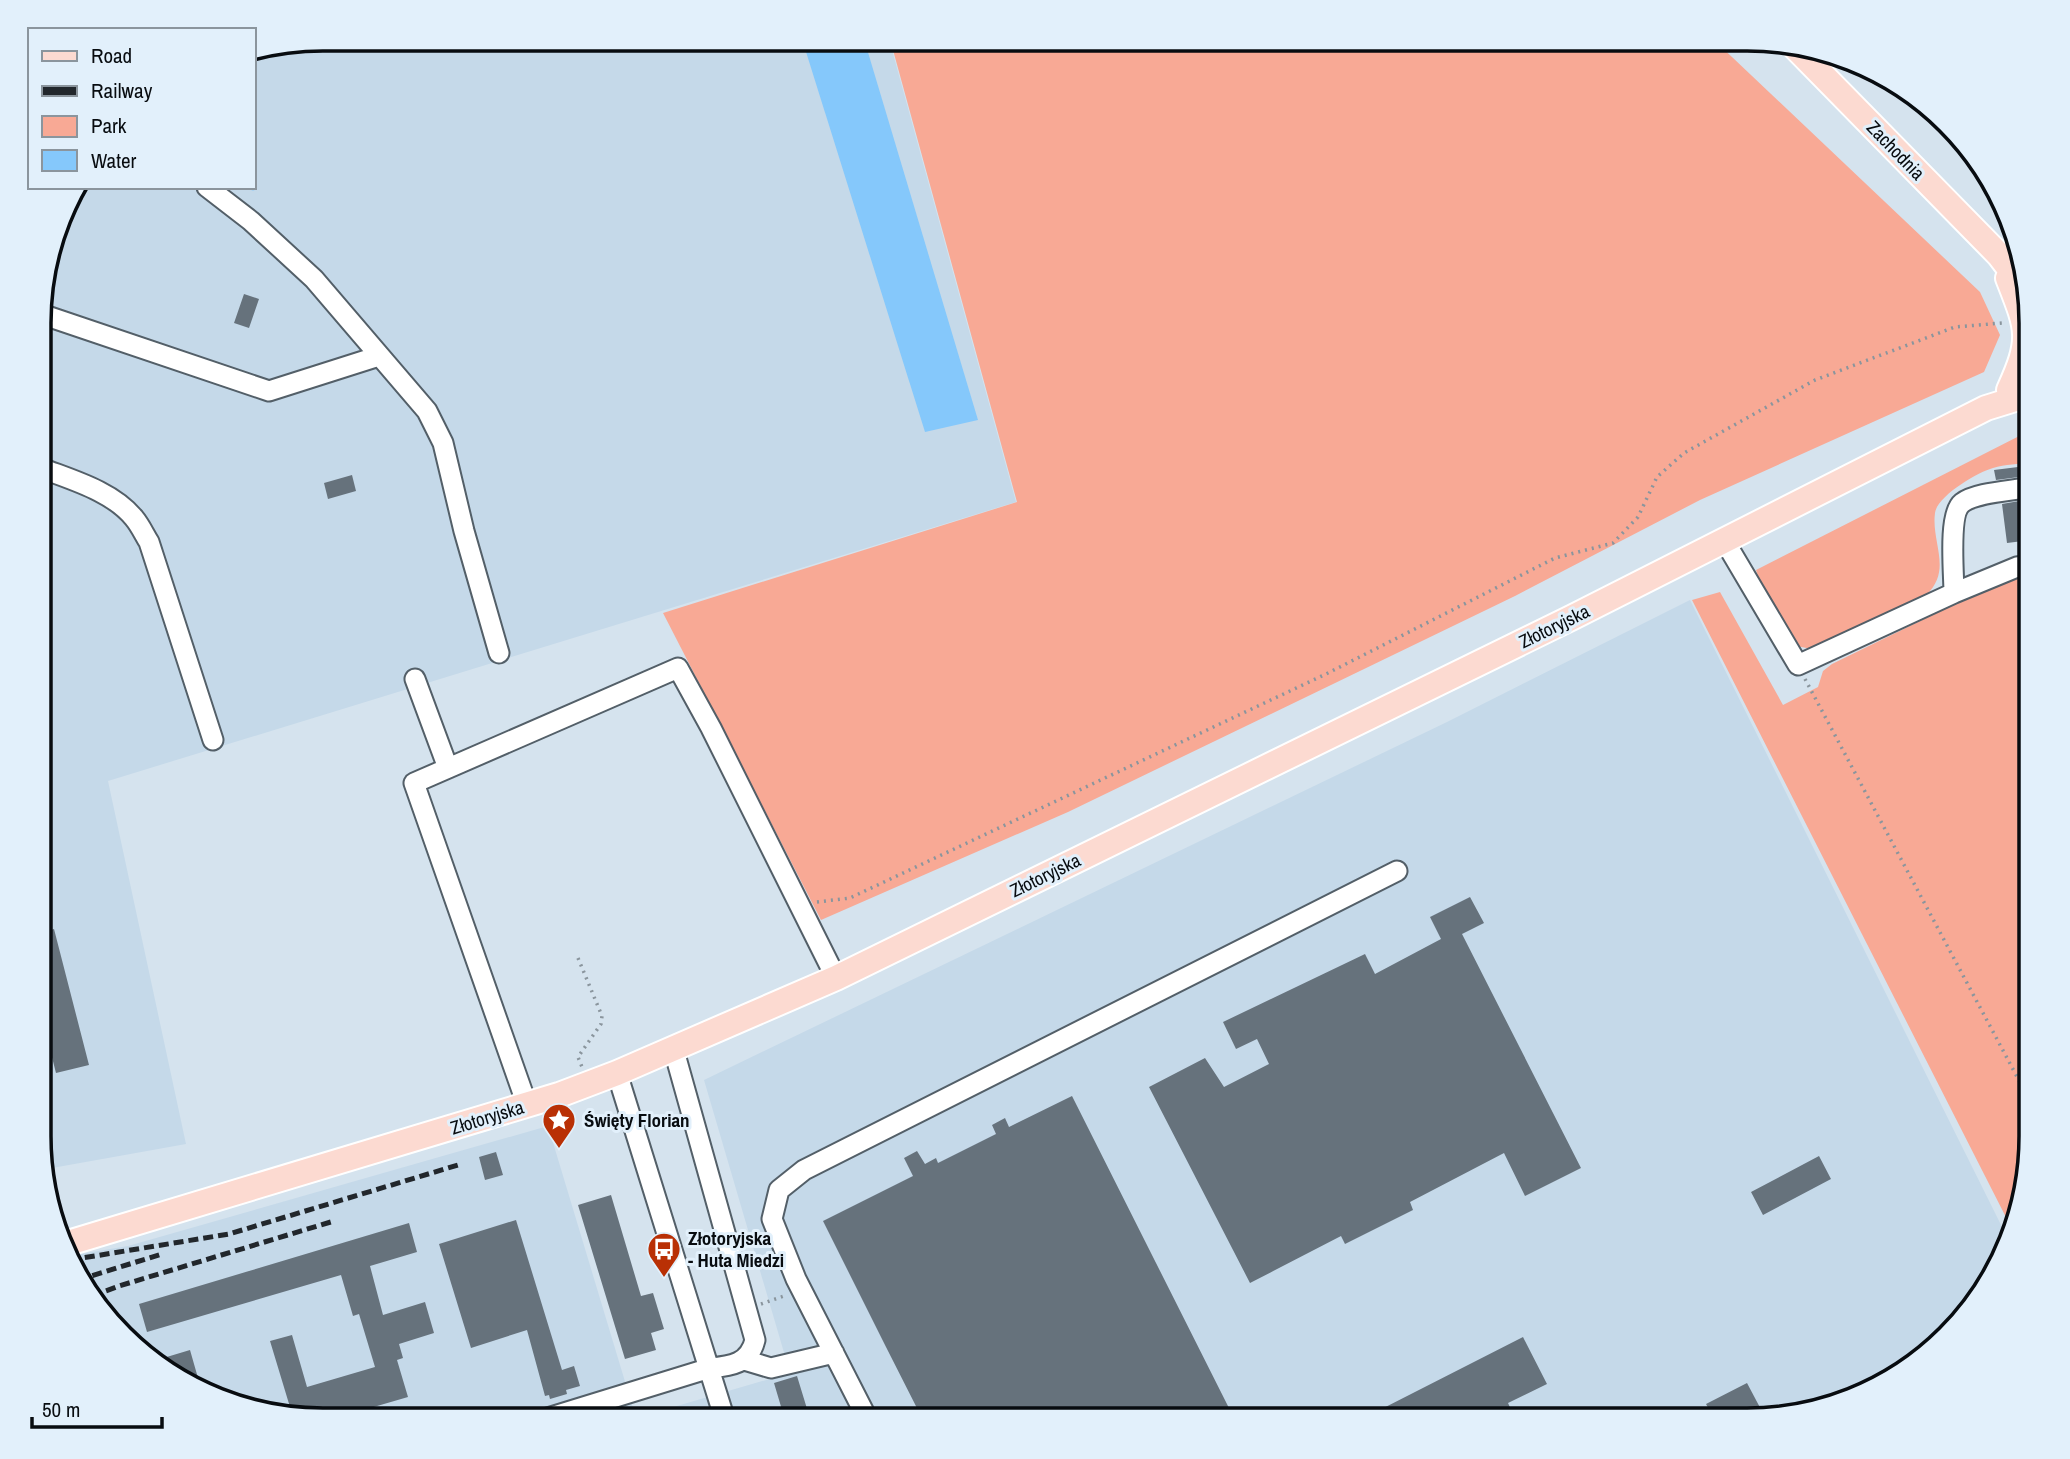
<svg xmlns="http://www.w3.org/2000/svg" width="2070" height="1459" font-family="'Archivo Narrow',sans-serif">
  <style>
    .built { fill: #c5d9e9 }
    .green { fill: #f8a995 }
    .water { fill: #85c8fb }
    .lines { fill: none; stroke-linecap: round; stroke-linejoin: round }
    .stream { stroke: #85c8fb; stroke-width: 5 }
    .building { fill: #66727c }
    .minor-casing { stroke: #535f68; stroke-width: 23 }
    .major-casing { stroke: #fff; stroke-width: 28 }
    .path { stroke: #8a959d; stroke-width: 3.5; stroke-dasharray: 2 5; stroke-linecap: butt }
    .minor { stroke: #fff; stroke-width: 19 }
    .major { stroke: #fcdad1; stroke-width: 24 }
    .rail { stroke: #22272c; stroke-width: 5; stroke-dasharray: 10 5; stroke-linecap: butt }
    .labels { text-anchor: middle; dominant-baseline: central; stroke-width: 6; stroke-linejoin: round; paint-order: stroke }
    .street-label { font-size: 19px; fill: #080c10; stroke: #e2f0fb }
    .poi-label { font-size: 19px; font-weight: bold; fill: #080c10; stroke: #e2f0fb; text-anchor: start }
    .rim { fill: none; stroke: #080c10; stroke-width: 3.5 }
  </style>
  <rect width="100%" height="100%" fill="#d5e3ee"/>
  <path class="built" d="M322,39H889L1016,502L108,781L186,1144L41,1170V286L68,196L75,187H254V52Z
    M1690,600L2009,1241L1973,1310L1874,1391L1748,1420H304L214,1399L149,1362L76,1278L69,1256L128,1246L548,1126L636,1418L790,1373L704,1080L1447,722Z"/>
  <path class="green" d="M890,39H1713L1980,292L2000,335L1984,372L1700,500L1515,596L1068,812L821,920L663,613L1017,502Z
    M1885,76L1921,97L1997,190Z
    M2031,430V463C2019,464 2005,464 1993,468C1978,472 1937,496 1935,513C1931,543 1953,570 1926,595L1882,620L1812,649L1796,646L1759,580L1756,570Z
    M2031,574V1155L2014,1233L1692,600L1720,592L1783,705L1818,687L1823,671L1832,664L2004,580Z"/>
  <path class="water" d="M802,39H864L978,420L925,432Z"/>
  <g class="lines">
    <path class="stream" d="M254,55L293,44
      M253,187V188"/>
  </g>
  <path class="building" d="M244,294L259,299L249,328L234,323Z
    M2018,467L2019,477L1996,480L1994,470Z
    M352,475L356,491L328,499L324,483Z
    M2031,499V540L2007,543L2002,504Z
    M1470,897L1484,923L1462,934L1581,1168L1525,1196L1504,1153L1410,1202L1413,1210L1345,1244L1341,1236L1250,1283L1149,1087L1205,1058L1224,1087L1269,1064L1257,1039L1236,1049L1223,1022L1365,954L1375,974L1441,939L1430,917Z
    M54,929L89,1065L56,1073L41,1014V933Z
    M1072,1096L1235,1420H923L886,1347L823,1221L913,1176L904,1158L917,1151L925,1164L936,1158L938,1163L996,1134L992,1125L1005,1118L1009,1127Z
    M496,1152L503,1175L485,1180L479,1157Z
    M1819,1156L1831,1179L1763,1215L1751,1192Z
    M611,1195L641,1296L653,1293L664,1329L651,1333L656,1350L625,1359L578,1205Z
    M516,1220L562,1370L574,1366L580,1386L566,1390L567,1394L550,1399L549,1395L545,1396L527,1330L471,1348L439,1244Z
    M409,1223L417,1252L370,1266L383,1315L425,1302L434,1333L399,1344L403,1358L397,1360L408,1397L329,1420H304L293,1417L270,1341L292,1335L307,1387L375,1367L359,1314L353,1316L341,1275L147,1332L139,1304Z
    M1523,1337L1547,1384L1508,1403L1514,1416L1506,1420H1360Z
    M190,1350L202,1392L150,1362Z
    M797,1376L808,1412L804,1414L806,1420H785L774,1383Z
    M1747,1383L1765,1417L1748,1420H1715L1706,1404Z"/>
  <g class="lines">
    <defs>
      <path id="minor" d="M207,187L251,221L314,279L427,411L443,443L464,531L499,653
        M41,314L269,391L379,356
        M41,468C72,480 112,491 134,518C140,525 144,534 149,542L213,740
        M1724,540L1798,665L1954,593L2017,567L2031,565
        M1954,593C1954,575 1948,514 1962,503C1976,492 2013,491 2031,487
        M415,679L448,768
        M617,1073L725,1420
        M527,1105L414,783L678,668L711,728L836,978
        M744,1360L771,1368L834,1353
        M541,1420L710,1368C731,1366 749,1364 755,1340L673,1047
        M868,1420L796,1279L772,1219L779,1190L804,1170L1397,871"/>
      <path id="major" d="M1794,46L1999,255L2028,293
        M2008,278C2028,329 2033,338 2009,390
        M65,1244L559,1095L617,1073L836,978L1571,618L1986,408L2031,394"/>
    </defs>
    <use href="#minor" class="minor-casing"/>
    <use href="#major" class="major-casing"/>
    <path class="path" d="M1805,679L2031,1103
      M817,902L850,898L1326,674L1555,558L1613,543L1638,517L1657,477L1684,453L1815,380L1955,327L2002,323
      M578,958L602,1016L601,1024L578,1057L582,1067
      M761,1304L784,1296"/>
    <use href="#minor" class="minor"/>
    <use href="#major" class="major"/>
    <path class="rail" d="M70,1260L229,1234L458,1165
      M78,1280L162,1254
      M92,1296L119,1286L334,1221"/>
  </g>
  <defs>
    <symbol id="sight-pin" viewBox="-11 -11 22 30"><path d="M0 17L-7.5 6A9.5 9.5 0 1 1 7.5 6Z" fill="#b93005" stroke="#e2f0fb"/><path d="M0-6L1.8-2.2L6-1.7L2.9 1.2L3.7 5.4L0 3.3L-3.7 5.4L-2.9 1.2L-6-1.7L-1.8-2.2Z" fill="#fff"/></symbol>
    <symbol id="bus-pin" viewBox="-11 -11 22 30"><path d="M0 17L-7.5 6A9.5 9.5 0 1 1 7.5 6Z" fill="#b93005" stroke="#e2f0fb"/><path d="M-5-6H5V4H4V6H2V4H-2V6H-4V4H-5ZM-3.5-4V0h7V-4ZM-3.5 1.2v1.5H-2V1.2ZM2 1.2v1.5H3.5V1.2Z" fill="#fff"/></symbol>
  </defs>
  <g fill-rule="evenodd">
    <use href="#sight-pin" x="540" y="1101" width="38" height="52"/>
    <use href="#bus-pin" x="645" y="1230" width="38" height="52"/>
  </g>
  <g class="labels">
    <g class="street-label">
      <text transform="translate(1896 150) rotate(46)">Zachodnia</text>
      <text transform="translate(1554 626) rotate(-26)">Złotoryjska</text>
      <text transform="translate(1045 875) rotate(-26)">Złotoryjska</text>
      <text transform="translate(487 1117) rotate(-17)">Złotoryjska</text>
    </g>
    <g class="poi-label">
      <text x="584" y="1120">Święty Florian</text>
      <text x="688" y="1238">Złotoryjska<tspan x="688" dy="22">- Huta Miedzi</tspan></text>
    </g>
  </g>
  <path d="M0 0H2070V1459H0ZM323 51H1747A272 272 0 0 1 2019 323V1136A272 272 0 0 1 1747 1408H323A272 272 0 0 1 51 1136V323A272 272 0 0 1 323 51Z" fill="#e2f0fb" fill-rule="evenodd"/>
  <path class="rim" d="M323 51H1747A272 272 0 0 1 2019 323V1136A272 272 0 0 1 1747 1408H323A272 272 0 0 1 51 1136V323A272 272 0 0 1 323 51Z"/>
  <rect x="28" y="28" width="228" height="161" fill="#e2f0fb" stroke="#8b959d" stroke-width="2"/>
  <rect x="42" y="51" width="35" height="10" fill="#fcdad1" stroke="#8b959d" stroke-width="2"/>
  <text x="91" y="63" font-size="21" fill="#080c10">Road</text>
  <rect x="42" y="86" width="35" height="10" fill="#22272c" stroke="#8b959d" stroke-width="2"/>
  <text x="91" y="98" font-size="21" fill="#080c10">Railway</text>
  <rect x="42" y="116" width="35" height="21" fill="#f8a995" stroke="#8b959d" stroke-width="2"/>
  <text x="91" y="133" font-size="21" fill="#080c10">Park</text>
  <rect x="42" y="150" width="35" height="21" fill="#85c8fb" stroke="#8b959d" stroke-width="2"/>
  <text x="91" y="168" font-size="21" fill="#080c10">Water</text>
  <path d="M32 1417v10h130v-10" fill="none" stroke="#080c10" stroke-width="3.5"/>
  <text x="42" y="1417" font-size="21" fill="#080c10" stroke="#e2f0fb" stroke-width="5" paint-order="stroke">50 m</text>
</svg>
